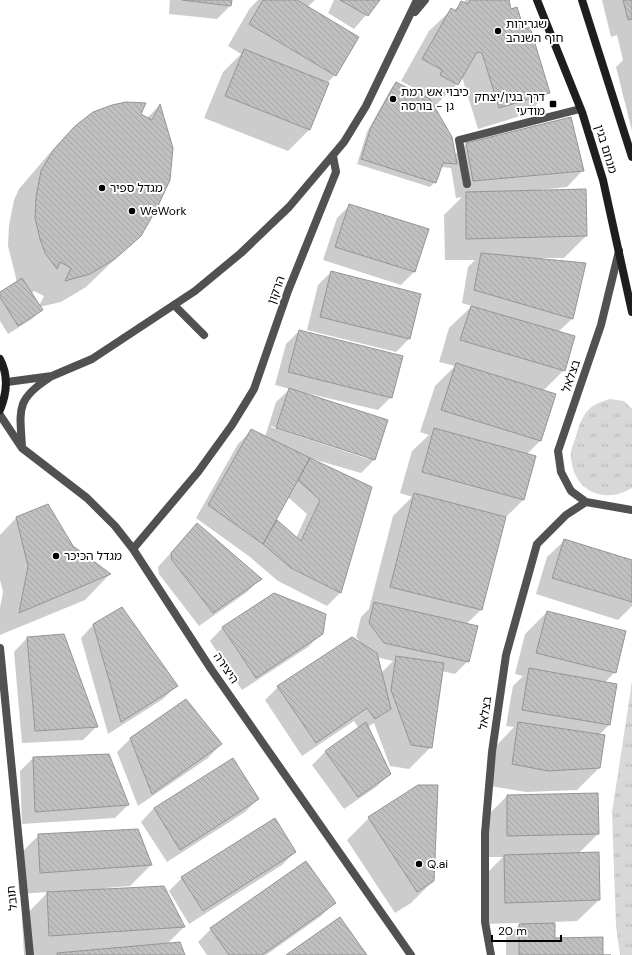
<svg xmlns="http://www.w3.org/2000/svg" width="632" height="955" font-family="'DM Sans','Noto Sans Hebrew',sans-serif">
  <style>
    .park { fill: url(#park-tufts) }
    .shadow { fill: #0003; fill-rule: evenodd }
    .building { fill: url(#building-back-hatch); stroke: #959595 }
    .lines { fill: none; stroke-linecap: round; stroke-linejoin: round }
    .lane { stroke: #515151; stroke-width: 8 }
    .street { stroke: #515151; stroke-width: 8 }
    .secondary { stroke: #1e1e1e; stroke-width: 8 }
    .poi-dot { fill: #000; stroke: #fff; stroke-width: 1.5 }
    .labels { text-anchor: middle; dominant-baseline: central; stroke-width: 4; stroke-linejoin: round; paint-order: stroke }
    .poi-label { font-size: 12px; fill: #000; stroke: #fff; text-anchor: start }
    .street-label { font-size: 12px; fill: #000; stroke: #fff }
  </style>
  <defs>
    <pattern id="park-tufts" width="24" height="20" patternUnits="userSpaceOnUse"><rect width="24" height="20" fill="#d8d8d8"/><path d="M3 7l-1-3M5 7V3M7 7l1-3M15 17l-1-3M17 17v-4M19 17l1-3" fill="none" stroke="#b8b8b8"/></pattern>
    <pattern id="building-back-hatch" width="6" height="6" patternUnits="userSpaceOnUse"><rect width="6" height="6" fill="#c0c0c0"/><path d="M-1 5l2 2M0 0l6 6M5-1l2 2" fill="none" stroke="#a3a3a3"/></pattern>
  </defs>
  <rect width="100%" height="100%" fill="#fff"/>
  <path class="park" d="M610,399L624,401L632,409V488C604,505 573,491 571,457C570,451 574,443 576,436C582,415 587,405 610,399Z
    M632,682V955H620L616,926L612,812Z"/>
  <path class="shadow" d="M170,0H231L230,6L217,19L169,14Z
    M258,0H315L307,7L335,75L327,83L310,129L288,151L204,118L223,72L241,54L228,46L250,8Z
    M334,0H379L354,29L328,13Z
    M466,0H508L511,10L523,30L549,92L527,114L478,129L462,77L457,84L435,106L431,104L454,156L466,144L583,170L567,187L539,190L586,236L564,258H538L573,318L558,332L564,370L543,391L540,441L526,455L524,499L505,518L481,610L466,624L468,661L455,674L442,671L431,747L409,769L390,766L374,723L368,727L390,774L376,787L344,809L312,765L325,752L359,729L354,721L302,756L265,700L278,687L362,644L356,637L361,617L369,609L393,516L412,497L400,493L412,451L429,435L420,432L435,386L455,366L439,362L449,328L472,306L462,303L468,267L475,260H445L444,215L462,197L456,198L451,168L440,167L435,182L430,187L357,164L367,132L392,87L396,83L419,95L421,92L401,81L429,31L451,10L453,11ZM376,657L393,661L381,673Z
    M602,0H632V131L616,67L623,60L617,35L611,37Z
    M159,106L140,235L86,287L61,302L39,307L41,310L32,319L8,334L0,321V293L17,282L8,246L9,225L14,200L19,189L48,155L76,126L140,114L147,118ZM34,291L44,296L39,306L31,294Z
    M350,205L428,229L414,272L401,285L323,260L337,218Z
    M331,272L409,339L396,352L307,330L318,285Z
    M299,331L391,397L378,410L306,393V394L387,421L374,460L361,473L306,457L370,487L340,593L327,606L278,581L250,557L196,518L238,444L251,431L265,437L276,402L290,389L275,385L286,344ZM271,426L368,457V459L271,427ZM288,497L307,514L296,538L275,520Z
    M16,518L73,546L110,574L85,600L0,635V608L3,592L0,580V535Z
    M197,524L260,579L247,592L199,626L159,574L158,567Z
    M564,541L632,561V606L618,620L536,594L547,557Z
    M547,612L615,672L604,683L609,725L599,735V768L577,790L526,792L490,786L497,745L514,727L506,726L513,686L523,676L515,674L525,634Z
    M94,624L176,686L163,699L108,734L81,638Z
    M223,627L322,633L308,647L242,690L210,641Z
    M27,638L96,727L83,740L22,743L14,652Z
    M130,739L221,744L208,758L138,806L117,752Z
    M33,758L128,805L115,818L22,824L20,771Z
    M233,759L258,799L245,812L167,862L141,822L154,808Z
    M507,796L598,834L578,854L599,900L577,921L554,922V939L602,955H506V938L521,923L483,924L482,878L503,857H486L485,818Z
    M369,818L433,881L411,903L395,913L347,840Z
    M39,835L151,865L130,886L105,888L106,890L184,927L166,945L184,955H24L22,919L48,892L19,894L17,857Z
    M295,852L282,865L189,924L169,891L182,878Z
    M334,903L321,916L266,955H207L198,942L211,929Z"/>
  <path class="building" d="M182,0H232L231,6Z
    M263,0H297L359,37L336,76L249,24Z
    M340,0H380L368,16Z
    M470,0H509L511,9L517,7L524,29L530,27L550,93L499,108L482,53L477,52L458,85L440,75L442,70L422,59L451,8L456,11L461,1L468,4Z
    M623,0H632V19L628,20Z
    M244,49L329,83L310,130L225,96Z
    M396,82L430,99L452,137L457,164L443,163L436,183L361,159L371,127Z
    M126,102L146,103L141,114L152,120L160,104L173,148L170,180L157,208L141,236L115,259L90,274L65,281L71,268L60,262L57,269L45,253L40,239L35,218L36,197L41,171L54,149L75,126L93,112L112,105Z
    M571,117L584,171L473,181L466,143Z
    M586,189L587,236L466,239V192Z
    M349,204L429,229L415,272L335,247Z
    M481,253L586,263L573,319L474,290Z
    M331,271L421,294L410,339L320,317Z
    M22,278L43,310L18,326L0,297V292Z
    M471,306L575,336L565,371L460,340Z
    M299,330L403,356L392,398L288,372Z
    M456,363L556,394L541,441L441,410Z
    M289,388L388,420L375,460L276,428Z
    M434,428L536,456L524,500L422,472Z
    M251,429L310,458L263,544L208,505Z
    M310,458L372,487L341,593L291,568L263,544L277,520L301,541L320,500L298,480Z
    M414,493L506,517L482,610L390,587Z
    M48,504L73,546L111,574L19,613L28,566L16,517Z
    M197,523L262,579L213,613L172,560L171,553Z
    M564,539L632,560V602L552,578Z
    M274,593L326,614L323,634L256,678L222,627Z
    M374,602L478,626L469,662L384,643L369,623Z
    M122,607L178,686L121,722L93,624Z
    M547,611L626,631L616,673L536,653Z
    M64,634L98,727L35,731L27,637Z
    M352,637L377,653L391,709L375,719L367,708L316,743L277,686Z
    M396,656L444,663L432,748L411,745L391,690Z
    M529,668L617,684L610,725L522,710Z
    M186,699L222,744L152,794L130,738Z
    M366,722L391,774L358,797L325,751Z
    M518,722L605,735L600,768L548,771L512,764Z
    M109,754L129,805L35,812L33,757Z
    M233,758L259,799L180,850L154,808Z
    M418,785H438L434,881L417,892L368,817Z
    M598,793L599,834L507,836V795Z
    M275,818L296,852L203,911L181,877Z
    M138,829L152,865L40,873L38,834Z
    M599,852L600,900L505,903L504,855Z
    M306,861L336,903L262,955H229L210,928Z
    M164,886L185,927L49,936L47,892Z
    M340,917L367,955H286Z
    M555,923V938L603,937V955H611H519V924Z
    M180,942L185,955H57V953Z"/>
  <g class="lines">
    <path class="lane" d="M467,184L459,140L580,109
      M174,305L204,335"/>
    <path class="street" d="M415,12L425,0
      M619,251L601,325L558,451L561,472L571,491L586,502L632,510
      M7,382L52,376L92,359L195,291L241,253L289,207L344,142L366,106L417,0
      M0,415L22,448L87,498L115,526L133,549L211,669L411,955
      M22,447C20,410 15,400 49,378
      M133,549L198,472L232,425L254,389L288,291L336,172L333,156
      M0,648L30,955
      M491,955L485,922V833L492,752L506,655L537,544L566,515L586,502"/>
    <path class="secondary" d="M537,0L582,112L603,180L632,312
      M582,0L632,157
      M0,359C9,376 7,393 0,410"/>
  </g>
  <g class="poi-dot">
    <circle cx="498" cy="31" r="4"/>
    <circle cx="393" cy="99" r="4"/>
    <rect x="549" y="100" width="8" height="8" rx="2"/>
    <circle cx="102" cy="188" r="4"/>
    <circle cx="132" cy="211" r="4"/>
    <circle cx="56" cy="556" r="4"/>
    <circle cx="419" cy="864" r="4"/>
  </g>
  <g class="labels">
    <g class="poi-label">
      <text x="506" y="24">שגרירות<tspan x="506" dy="14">חוף השנהב</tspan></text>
      <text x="401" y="92">כיבוי אש רמת<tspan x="401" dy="14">גן - בורסה</tspan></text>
      <text x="545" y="97" text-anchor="end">דרך בגין/יצחק<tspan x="545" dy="14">מודעי</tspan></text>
      <text x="110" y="188">מגדל ספיר</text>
      <text x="140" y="211">WeWork</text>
      <text x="64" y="556">מגדל הכיכר</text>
      <text x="427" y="864">Q.ai</text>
    </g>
    <g class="street-label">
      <text transform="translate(606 149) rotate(73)">מנחם בגין</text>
      <text transform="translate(276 290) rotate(-70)">הרקון</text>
      <text transform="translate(571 376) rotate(-71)">בצלאל</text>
      <text transform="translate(226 668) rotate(56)">היצירה</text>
      <text transform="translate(485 713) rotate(-82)">בצלאל</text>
      <text transform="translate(12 898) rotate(-96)">תובל</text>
    </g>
  </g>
  <path d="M492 935v6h69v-6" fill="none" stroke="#000000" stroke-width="2"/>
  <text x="498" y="935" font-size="12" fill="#000000" stroke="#ffffff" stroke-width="3" paint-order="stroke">20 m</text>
</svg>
